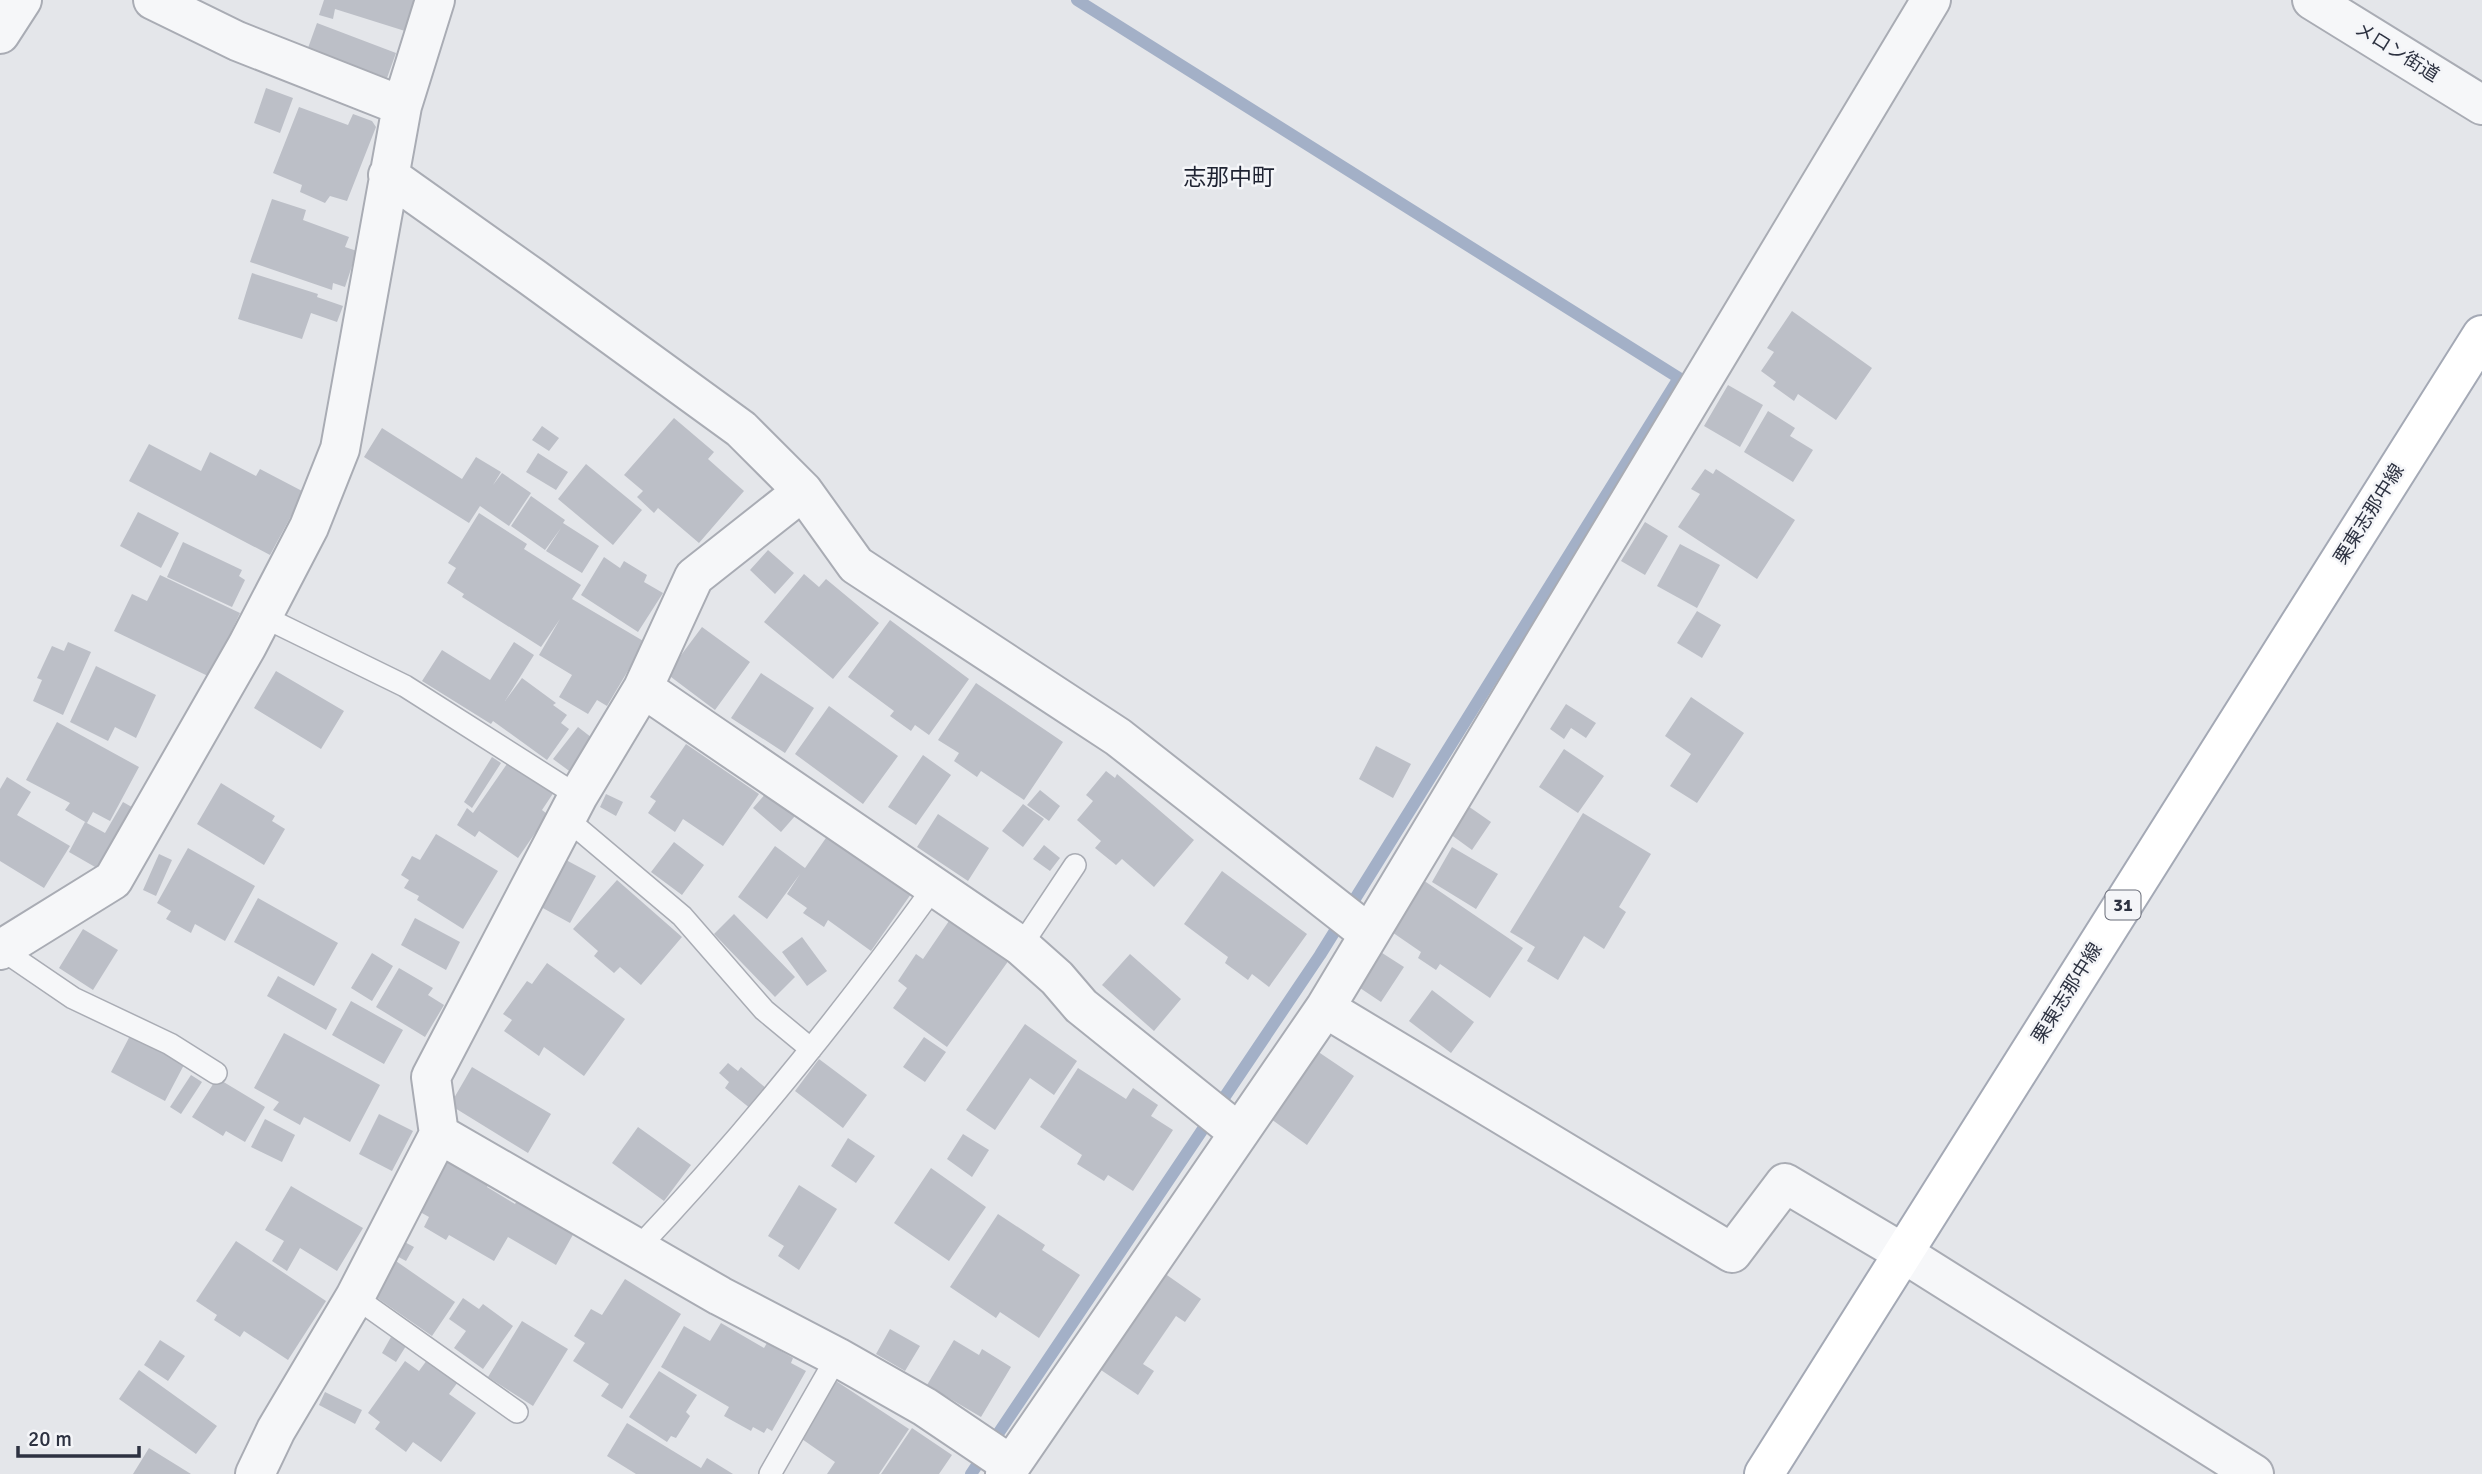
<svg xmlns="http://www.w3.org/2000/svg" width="2482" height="1474" font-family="Signika,'Noto Sans JP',sans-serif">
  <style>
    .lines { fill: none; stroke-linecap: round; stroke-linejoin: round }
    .stream { stroke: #a3b0c7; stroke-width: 12 }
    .building { fill: #bcbfc7 }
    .service-casing { stroke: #a9acb4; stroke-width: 24 }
    .minor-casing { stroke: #a9acb4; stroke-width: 42 }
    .tertiary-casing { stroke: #a9acb4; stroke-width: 42 }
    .primary-casing { stroke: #a4a9b5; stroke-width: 42 }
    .service { stroke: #f6f7f9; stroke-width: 21 }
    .minor { stroke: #f6f7f9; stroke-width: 38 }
    .tertiary { stroke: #f6f7f9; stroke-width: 38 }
    .primary { stroke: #fff; stroke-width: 38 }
    .labels { text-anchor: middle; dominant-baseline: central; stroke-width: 5; stroke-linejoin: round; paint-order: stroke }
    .shield { fill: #f4f5f8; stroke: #696c78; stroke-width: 2 }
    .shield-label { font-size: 18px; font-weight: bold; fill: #2d3241 }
    .street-label { font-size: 19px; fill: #2d3241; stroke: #f4f5f8 }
    .quarter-label { font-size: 23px; fill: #1f2332; stroke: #f4f5f8 }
  </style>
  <rect width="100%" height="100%" fill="#e4e6ea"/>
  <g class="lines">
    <path class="stream" d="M971,1474L1320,955L1679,378L1077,0"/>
  </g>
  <path class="building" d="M324,0H415L405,31L335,9L333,19L319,15Z
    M317,23L396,53L387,78L308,48Z
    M266,88L293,98L280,133L254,123Z
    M299,107L348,125L353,114L372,121L376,127L347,201L330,196L325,203L300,192L302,185L273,173Z
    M272,199L306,210L303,220L349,237L345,247L357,251L345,287L333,283L332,290L250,262Z
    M252,273L318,294L317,297L343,306L337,322L311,313L302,339L238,319Z
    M1792,311L1872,368L1836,420L1798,394L1794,401L1773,386L1776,382L1761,371L1774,352L1767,348Z
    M1728,385L1763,405L1740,447L1704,426Z
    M1768,411L1795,428L1790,436L1813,450L1793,482L1744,452Z
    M674,418L714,452L708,459L744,491L699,543L658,508L654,513L637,497L643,491L624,475Z
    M542,426L559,438L549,451L532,440Z
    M382,428L462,479L476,457L501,472L493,485L502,473L531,493L509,526L480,506L469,523L364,457Z
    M149,444L201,471L210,452L256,476L260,469L304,492L270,555L129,481Z
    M538,453L568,472L556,490L526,472Z
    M586,464L642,510L613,545L558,499Z
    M1705,469L1713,474L1716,469L1795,520L1757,579L1678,527L1700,494L1691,489Z
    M531,496L565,520L563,523L599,546L582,573L546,551L561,528L545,550L511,526Z
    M138,512L179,533L161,568L120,546Z
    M479,513L527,544L524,549L581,585L572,599L645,642L607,706L597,700L588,714L559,697L572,675L539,655L560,619L541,647L462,597L464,594L447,583L456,568L448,563Z
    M1645,522L1668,536L1645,575L1621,561Z
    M183,542L242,570L239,576L245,580L232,607L167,577Z
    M1680,544L1720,565L1697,608L1657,586Z
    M768,550L794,573L775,594L750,570Z
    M604,557L620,568L624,561L647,575L644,582L663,593L638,632L581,595Z
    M804,574L819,587L826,579L879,623L833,679L764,622Z
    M160,575L240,613L210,677L114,631L132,594L147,601Z
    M1697,611L1721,625L1702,658L1677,643Z
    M890,620L969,679L929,735L915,725L911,731L890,716L894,711L848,677Z
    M702,627L750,662L715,710L667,674Z
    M68,642L91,652L63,715L33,701L42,680L37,678L52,646L64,651Z
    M514,642L534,655L505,701L522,678L556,703L553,705L567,715L561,723L569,729L547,760L493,721L491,724L422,681L442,650L490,680Z
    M96,666L156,695L136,738L115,727L108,741L70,722Z
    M276,671L344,711L321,749L254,708Z
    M761,673L814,708L785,753L731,718Z
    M976,683L1063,742L1024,800L981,771L977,777L954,761L959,753L938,740Z
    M1691,697L1744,733L1697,803L1670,786L1691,754L1665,736Z
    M1566,704L1596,723L1586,738L1571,728L1564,739L1550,729Z
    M829,706L898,756L863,804L795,754Z
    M57,722L139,767L110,821L93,812L87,823L65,810L70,803L26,780Z
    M578,727L596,741L572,773L553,759Z
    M686,744L759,794L723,846L683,819L675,832L648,813L656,801L650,797Z
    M1376,746L1411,764L1393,798L1359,779Z
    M1564,749L1604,776L1578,813L1539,787Z
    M923,755L951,775L916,825L888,807Z
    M492,757L501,763L472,808L464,802Z
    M509,761L554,792L542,810L551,817L544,828L540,826L518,858L479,831L475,837L457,825L467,808L473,813Z
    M1106,771L1115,778L1117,774L1194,840L1154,887L1122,859L1116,865L1095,848L1101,841L1077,820L1093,801L1086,795Z
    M7,777L31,792L17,815L70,846L44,888L0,861V789Z
    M221,783L275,816L272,821L285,829L264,865L197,824Z
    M1040,790L1060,806L1049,821L1027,805Z
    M767,792L795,816L781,832L753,808Z
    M606,794L623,802L616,816L600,807Z
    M123,802L137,810L102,871L69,852L85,822L105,833Z
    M1023,804L1044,819L1023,847L1002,831Z
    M1468,806L1491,822L1472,850L1450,834Z
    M1583,813L1651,854L1619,907L1626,912L1604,949L1584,936L1558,980L1527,961L1535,947L1510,932Z
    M938,814L989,848L968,881L917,847Z
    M436,834L498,871L463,929L417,900L419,896L404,888L409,880L401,875L412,856L420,860Z
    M828,835L911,894L871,951L828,920L824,927L803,913L807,908L787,894L800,874L767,919L738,897L775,846L805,868Z
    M674,842L704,865L682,895L651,872Z
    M1044,845L1060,858L1050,871L1033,859Z
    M1452,847L1498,874L1476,909L1432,882Z
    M188,848L255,886L225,941L195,924L191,933L166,919L171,911L157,903Z
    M159,854L172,860L156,896L143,890Z
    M566,860L596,876L570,923L541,907Z
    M1222,871L1307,934L1269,987L1252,974L1248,980L1225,963L1228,957L1184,924Z
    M617,880L682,937L641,985L620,967L614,973L594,956L598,951L573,929Z
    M1423,880L1523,948L1490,998L1440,964L1436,970L1418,958L1421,952L1389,930Z
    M258,898L338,943L314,986L234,942Z
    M734,914L795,977L775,997L714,934Z
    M415,918L460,942L446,970L401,945Z
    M951,918L1009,960L947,1047L893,1008L907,988L898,981L916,954L923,959Z
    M83,929L118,950L93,990L59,968Z
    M802,937L827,971L807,986L782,952Z
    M1379,951L1404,967L1381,1002L1357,986Z
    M372,953L393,966L372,1001L351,988Z
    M1130,954L1181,999L1154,1031L1102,985Z
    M547,963L625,1019L584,1076L544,1047L539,1056L504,1031L512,1020L503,1014L527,981L532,984Z
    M399,968L433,988L428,995L444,1005L425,1037L376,1007Z
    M278,976L337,1009L326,1030L267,996Z
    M1432,990L1474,1022L1451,1053L1409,1021Z
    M351,1001L403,1030L384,1064L332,1035Z
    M1025,1024L1077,1061L1054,1095L1030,1078L995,1130L966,1110Z
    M132,1032L186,1061L165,1101L111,1072Z
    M284,1033L380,1085L350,1142L304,1117L300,1125L273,1110L279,1102L254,1088Z
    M924,1037L946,1052L925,1082L903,1067Z
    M1317,1051L1354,1076L1307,1145L1271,1119Z
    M819,1059L867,1095L843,1128L795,1091Z
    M728,1063L738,1071L741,1067L767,1089L751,1109L725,1088L729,1082L719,1073Z
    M472,1067L551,1114L528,1153L450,1105Z
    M1078,1068L1126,1099L1133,1088L1158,1105L1151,1116L1173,1130L1133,1191L1108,1175L1104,1181L1077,1164L1082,1155L1040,1127Z
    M191,1075L202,1082L181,1114L170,1107Z
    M217,1078L265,1107L245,1142L226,1131L223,1136L192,1117Z
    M379,1114L413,1131L392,1171L359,1154Z
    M265,1119L295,1135L282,1162L251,1147Z
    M638,1127L691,1165L664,1201L612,1163Z
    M963,1134L989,1150L972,1177L947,1159Z
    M848,1138L875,1156L856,1183L831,1166Z
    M443,1154L490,1181L487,1187L515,1204L518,1199L575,1231L556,1265L508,1237L494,1261L449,1235L446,1240L424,1227L429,1217L413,1208Z
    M931,1168L986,1207L949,1261L894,1223Z
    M799,1185L837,1209L799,1270L778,1256L784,1246L768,1236Z
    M291,1186L363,1228L337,1271L300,1248L287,1271L272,1261L284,1241L265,1230Z
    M998,1214L1045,1245L1042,1250L1080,1275L1039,1338L1000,1312L996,1318L950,1287Z
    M399,1239L414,1247L406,1261L391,1253Z
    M236,1241L326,1301L288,1360L244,1331L240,1337L214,1320L217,1315L196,1301Z
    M393,1259L455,1302L432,1336L370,1293Z
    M1164,1273L1201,1299L1185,1322L1176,1316L1143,1364L1154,1371L1138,1395L1098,1368Z
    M625,1279L681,1314L622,1409L601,1396L609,1384L573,1361L585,1343L574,1336L591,1309L602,1315Z
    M463,1298L479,1309L483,1304L513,1326L483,1369L454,1348L466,1331L449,1319Z
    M522,1321L568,1349L533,1406L488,1377Z
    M721,1323L764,1348L767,1343L793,1358L791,1363L806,1371L772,1431L767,1428L764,1433L753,1427L751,1431L724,1416L729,1407L661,1367L684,1326L710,1341Z
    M890,1329L920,1346L905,1371L876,1354Z
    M391,1337L406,1346L396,1362L382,1353Z
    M160,1340L185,1356L168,1381L144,1365Z
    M954,1340L979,1355L982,1349L1011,1367L981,1417L927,1385Z
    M427,1360L458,1382L449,1394L476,1413L441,1462L413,1442L406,1452L375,1429L380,1422L368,1413L405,1361L419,1371Z
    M139,1370L217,1426L196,1454L119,1399Z
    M659,1371L697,1395L686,1412L690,1416L676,1438L671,1436L667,1442L629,1417Z
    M836,1381L909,1429L879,1474H827L835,1462L799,1437Z
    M325,1392L362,1410L355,1424L319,1405Z
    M627,1423L701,1468L707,1458L733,1474H636L607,1456Z
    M912,1428L952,1455L939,1474H881Z
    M149,1448L191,1474H133Z"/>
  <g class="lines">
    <defs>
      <path id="service" d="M262,616L405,686L578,796
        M567,819L682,916L764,1010L811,1049
        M1021,946L1075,865
        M1,949L73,998L170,1044L216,1073
        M638,1248C745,1135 843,1013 934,887
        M355,1297L517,1412
        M770,1474L837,1357"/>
      <path id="minor" d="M0,34L22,0
        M402,106L435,0
        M388,175L532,277L741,429L803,491L856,565L1118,737L1369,934
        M643,688L1021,946L1057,978L1081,1006L1239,1133
        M0,950L113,880L247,646L309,527L340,449L402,106L237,41L153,0
        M1325,1008L1732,1253L1785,1183L1903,1253L2254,1474
        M439,1134L720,1296L837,1357L925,1407L1011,1465
        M255,1474L276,1430L355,1297L439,1134L431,1077L578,796L643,688L694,577L803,491
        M1005,1474L1325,1008L1931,0"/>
      <path id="tertiary" d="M2312,0L2482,105"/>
      <path id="primary" d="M1764,1474L2482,335"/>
    </defs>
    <use href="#service" class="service-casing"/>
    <use href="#minor" class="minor-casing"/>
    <use href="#tertiary" class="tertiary-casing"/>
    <use href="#primary" class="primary-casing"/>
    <use href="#service" class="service"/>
    <use href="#minor" class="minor"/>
    <use href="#tertiary" class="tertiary"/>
    <use href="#primary" class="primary"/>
  </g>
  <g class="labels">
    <rect class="shield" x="2105.5" y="890.5" width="35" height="29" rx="5"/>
    <g class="shield-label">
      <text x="2123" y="905">31</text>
    </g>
    <g class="street-label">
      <text transform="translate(2397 52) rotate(32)">メロン街道</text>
      <text transform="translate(2369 514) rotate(-58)">栗東志那中線</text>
      <text transform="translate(2067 993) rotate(-58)">栗東志那中線</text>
    </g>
    <g class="quarter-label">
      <text x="1229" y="177">志那中町</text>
    </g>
  </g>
  <path d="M18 1446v10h121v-10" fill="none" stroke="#2d3241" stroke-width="3.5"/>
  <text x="28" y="1446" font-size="21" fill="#2d3241" stroke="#f4f5f8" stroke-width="5" paint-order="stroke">20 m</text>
</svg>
